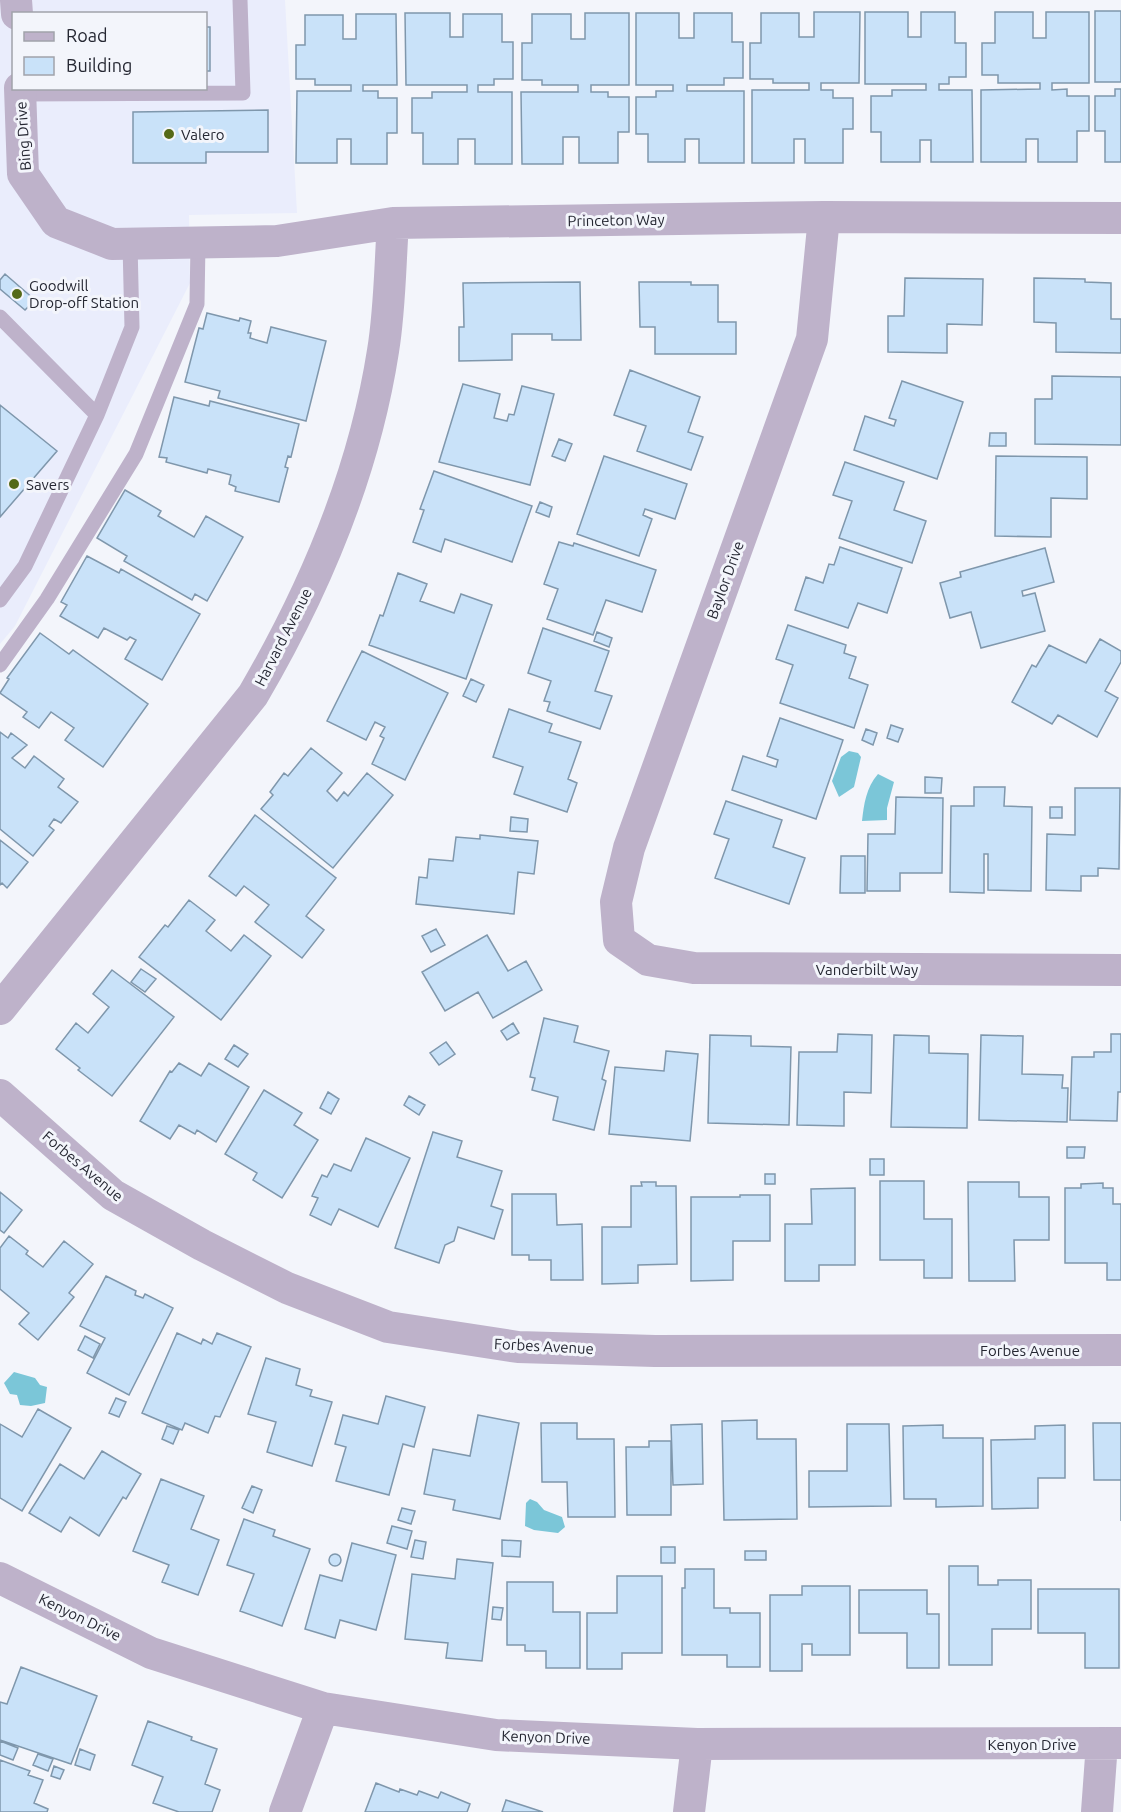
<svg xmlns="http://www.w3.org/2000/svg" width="1121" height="1812" font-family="Ubuntu,sans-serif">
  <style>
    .built { fill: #eaedfc; fill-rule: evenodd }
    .water { fill: #7bc6d8 }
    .building { fill: #c9e2f9; stroke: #7f97ac; stroke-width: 1.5 }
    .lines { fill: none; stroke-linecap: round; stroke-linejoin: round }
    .lane { stroke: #beb2ca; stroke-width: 15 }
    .street { stroke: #beb2ca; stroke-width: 32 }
    .poi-dot { fill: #556a18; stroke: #f3f5fb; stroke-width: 2 }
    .labels { text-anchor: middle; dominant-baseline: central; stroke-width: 6; stroke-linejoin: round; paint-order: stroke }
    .poi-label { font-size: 15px; fill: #252732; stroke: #f3f5fb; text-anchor: start }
    .street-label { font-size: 15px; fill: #252732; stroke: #f3f5fb }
  </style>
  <rect width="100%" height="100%" fill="#f3f5fb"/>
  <path class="built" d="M0,0H285L297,213L189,215L190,283L15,626L0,644ZM14,14H206V88H14Z"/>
  <path class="water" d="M849,751L858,753L861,757L854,787L839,797L832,781L841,757Z
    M878,774L894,782L887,808V820L862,821C864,804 866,788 878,774Z
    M14,1372L35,1378L40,1385L47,1387L45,1403L31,1406L20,1405L17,1395L10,1394L4,1383Z
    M530,1499L537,1502L544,1510L562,1517L565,1527L558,1533L534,1530L525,1526L526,1503Z"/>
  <path class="building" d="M1095,11H1121V82H1095Z
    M814,12H860L859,83H821V90H833V98H853V129H843V163H805V139H794V163H752V90H809V83H773V79H750V43H761V13H799V37H814Z
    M865,12H908V37H921V12H955V43H966V77H949V84H939V90H972L973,162H931V140H920V162H881V132H871V96H892V90H926V84H865Z
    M995,12H1033V38H1046V12H1089V83H1052V90L1067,89V96H1089V131H1077V162H1038V139H1026V162H981V90L1040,89V83H998V75H982V43H995Z
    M405,13H450V37H463V14H502V42H513V79H494V85H478V92H512V164H475V139H458V164H423V133H412V98H432V92H467V85H406Z
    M585,13H629V85H591V92H608V97H629V132H618V163H579V137H563V164H522L521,92H578V85H542V80H522V43H532V14H571V39H585Z
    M636,13H679V38H694V13H732V42H743V78H724V85H687V91H744V163H699V139H685V162H648V134H636V97H656V91H673V85H636Z
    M356,14H396L397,85H363V91H378V98H397V133H387V164H351V139H337V163H296L297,91H351V85H315V79H296V45H305V15H343V39H356Z
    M206,27H210V71H206Z
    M1115,89H1121V162H1105V131H1095V96H1115Z
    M268,110V152H206V163H133V112Z
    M5,274L35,300L25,310L0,289V280Z
    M905,278L983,279L982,325L947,324V353L888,352V316H904Z
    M1034,278L1085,279V282L1111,283V319H1121V353L1056,352V323L1034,322Z
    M580,282L581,340H552V334H512V360L459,361V327H464L463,283Z
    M639,282H691V285H718V322H736V354H655V327H640Z
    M207,313L239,321L240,318L251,321L248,333H251L250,338L267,343L271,327L326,341L306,421L218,398L220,391L185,382L199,328L203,329Z
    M630,370L700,397L688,432L703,437L691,470L637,451L646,426L614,415Z
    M1052,376L1121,377V445L1035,444V399H1052Z
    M902,381L963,402L937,479L854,450L865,416L894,426L896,420L889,418Z
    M463,384L500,394L494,418L507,421L509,414L514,415L522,386L554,394L530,485L439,462Z
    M174,397L209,406L210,401L299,424L291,457L288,456L285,467L288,468L279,502L235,491L236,487L229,484L231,475L208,469L207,473L166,462L167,458L159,457Z
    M0,405L57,451L0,517Z
    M990,433H1006V446H989Z
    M559,439L572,444L565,461L552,456Z
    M604,456L687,484L675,519L645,509L643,515L652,519L639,556L577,534Z
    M996,456L1087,457V499L1051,498V537L995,536Z
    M845,462L904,482L894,510L926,521L912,563L839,538L852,501L833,495Z
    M434,471L532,506L512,562L445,539L441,552L413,542L424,510L420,509Z
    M125,490L161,511L158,516L194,537L206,516L243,537L207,601L195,594L192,600L124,561L127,556L97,538Z
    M540,502L552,507L549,517L536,512Z
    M559,542L573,546L574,543L656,570L642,612L606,600L593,635L547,619L558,589L544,584Z
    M840,547L902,568L887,613L858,603L848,628L795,610L806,577L823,583L829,564L834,565Z
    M1045,548L1054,582L1022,591L1023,596L1035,593L1045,631L981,648L971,612L950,618L940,583L961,577L960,572Z
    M87,556L119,573L121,569L200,614L162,680L125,659L136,640L130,637L127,640L104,628L98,638L60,616L67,605L61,602Z
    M398,573L427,584L420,601L454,613L461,594L492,605L466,679L369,645L380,615L383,616Z
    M788,625L846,645L844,653L856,657L849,678L868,685L854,728L780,703L793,665L776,659Z
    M543,628L609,651L595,691L612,696L600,729L547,711L550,702L544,701L551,681L528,673Z
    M597,632L612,638L609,647L594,641Z
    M40,633L69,654L73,650L148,704L103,767L65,740L74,728L51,712L39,728L23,717L27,712L0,693L9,679L7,678Z
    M1100,639L1121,651V662L1105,691L1118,698L1097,737L1058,715L1052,724L1012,702L1032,665L1036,667L1049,645L1086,663Z
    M362,651L448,693L405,780L372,764L384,738L380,736L385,727L375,722L366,740L327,721Z
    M471,679L484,685L476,702L463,696Z
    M509,709L552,724L549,732L581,742L568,779L577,783L567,812L514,794L523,767L493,757Z
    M780,718L843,740L816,819L732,790L743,756L776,767L778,760L767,756Z
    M891,725L903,729L898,742L887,738Z
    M866,729L877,733L873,745L862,740Z
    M0,732L8,738L11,733L27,745L12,758L25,768L34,756L64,779L58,787L78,802L61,823L54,819L49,826L54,830L33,856L0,829Z
    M311,748L342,773L327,791L337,801L344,792L348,796L367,773L393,795L333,868L261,809L273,795L270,792L284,773L288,776Z
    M925,777L942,778L941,793H925Z
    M974,787H1005L1004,806L1032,807L1031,891L988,890V854H984V893L950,892L951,806H974Z
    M1075,788H1120L1119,869L1098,868V876H1081V891L1046,890L1047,834L1075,835Z
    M896,797L943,798L942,873H900V891H867L868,834H895Z
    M726,801L782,820L773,847L805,858L789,904L715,878L729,839L714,834Z
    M1050,807H1062V818H1050Z
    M255,815L336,878L306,916L324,930L302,958L255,922L269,905L244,886L236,896L209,876Z
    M511,817L528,819L527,832L510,831Z
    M480,835L538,841L534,874L518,872L514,914L416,904L419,877L427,878L429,859L453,861L456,837L480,839Z
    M0,840L28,862L7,888L2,883L0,885Z
    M841,856H865V893H840Z
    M189,900L215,920L206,931L231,951L244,935L271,956L221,1020L139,957L165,925L168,927Z
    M436,929L445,945L431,952L422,936Z
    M487,935L508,971L526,961L542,990L493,1018L478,992L445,1011L422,972Z
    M141,969L156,979L145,992L131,982Z
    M112,970L174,1017L112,1096L78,1070L80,1068L56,1049L76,1023L88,1033L109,1007L93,994Z
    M544,1018L578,1026L574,1042L609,1051L602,1079L606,1081L594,1130L553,1120L558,1097L532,1090L535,1078L530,1077Z
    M513,1023L519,1033L507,1040L501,1031Z
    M838,1034L872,1035L871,1093L844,1092V1126L797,1125L799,1052H837Z
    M1111,1034H1121V1092H1118L1117,1121L1070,1120L1072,1057H1094V1052H1111Z
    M710,1035L751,1036V1046L791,1047L789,1125L708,1123Z
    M894,1035L929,1036V1053L968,1054L967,1128L891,1127Z
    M981,1035L1023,1036L1022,1074L1063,1075L1062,1088H1068L1067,1122L979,1120Z
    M446,1042L455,1054L439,1065L430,1053Z
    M234,1045L248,1054L238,1067L225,1059Z
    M666,1051L698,1054L690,1141L609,1134L615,1067L664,1071Z
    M179,1063L201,1076L209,1063L249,1087L216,1142L197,1130L195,1134L179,1125L170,1139L140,1121L170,1071L172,1072Z
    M264,1090L302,1113L294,1125L318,1140L282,1198L253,1180L257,1173L225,1154Z
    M328,1092L339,1099L331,1114L320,1108Z
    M409,1096L425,1105L419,1115L404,1105Z
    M433,1132L462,1141L457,1157L502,1171L491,1206L503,1210L494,1239L458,1227L454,1241L445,1245L439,1263L395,1248Z
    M366,1138L410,1158L378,1227L339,1209L331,1225L310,1215L318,1198L312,1196L322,1175L327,1177L334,1164L351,1171Z
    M1067,1147H1085L1084,1158H1067Z
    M870,1159H884V1175H870Z
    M765,1174H775V1184H765Z
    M880,1181H924V1219H952V1278H924V1260H880Z
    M641,1182H656V1186H676L677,1264L638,1265V1283L602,1284V1227H631V1186H642Z
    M968,1182H1019V1197H1049V1240H1014L1015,1281H969Z
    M1103,1183V1188H1113V1204H1121V1280H1107V1263H1065V1188H1081V1184Z
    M855,1188V1265H819V1281H785V1224H812L811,1189Z
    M0,1192L22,1210L4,1233L0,1230Z
    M512,1194H556L557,1225L582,1224L583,1280H551V1260H529V1255H512Z
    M740,1195H770V1241H733V1280L691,1281V1197H740Z
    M9,1236L28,1251L26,1254L43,1267L64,1241L93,1264L69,1293L74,1297L38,1340L19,1324L29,1313L0,1289V1248Z
    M106,1276L136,1291L135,1295L143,1298L145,1294L173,1308L129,1395L87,1373L105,1338L80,1326Z
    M177,1333L201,1344L203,1339L212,1344L217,1333L251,1347L220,1417L215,1416L208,1433L185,1423L182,1430L142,1413Z
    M85,1336L100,1344L93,1358L78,1350Z
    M266,1358L300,1369L296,1385L312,1390L310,1396L332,1402L312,1466L267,1452L276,1422L248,1414Z
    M386,1396L425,1407L414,1447L403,1444L389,1495L336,1481L346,1447L335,1444L343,1415L378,1424Z
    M116,1398L126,1402L119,1417L109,1413Z
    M38,1409L71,1428L22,1511L0,1498V1424L22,1437Z
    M478,1415L519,1423L500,1519L453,1510L455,1500L424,1494L433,1449L470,1456Z
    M757,1420V1439H796L797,1519L724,1520L722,1421Z
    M541,1423H577V1439H614L615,1517H568L567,1482H542Z
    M1093,1423H1121V1521V1480H1094Z
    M702,1424L703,1484L673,1485L671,1425Z
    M847,1424H889L891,1506L809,1507V1471H847Z
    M943,1425V1438H983V1506L936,1507V1499H904L903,1426Z
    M1065,1425V1478H1038V1508L992,1509L991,1440L1035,1439V1426Z
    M167,1426L179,1430L173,1444L162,1439Z
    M649,1441H671V1515H627L626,1447H649Z
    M102,1451L141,1474L126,1499L123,1497L99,1536L70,1517L61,1532L29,1513L60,1464L84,1479Z
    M161,1479L204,1496L191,1529L219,1540L198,1595L162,1582L169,1565L133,1551Z
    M252,1486L262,1490L253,1513L242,1508Z
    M402,1508L415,1511L411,1524L398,1520Z
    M244,1519L275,1530L273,1536L310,1549L282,1626L240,1611L254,1574L227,1565Z
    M392,1526L412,1531L407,1549L387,1543Z
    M415,1540L426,1542L423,1559L411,1557Z
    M502,1540L521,1541L520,1557L502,1556Z
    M352,1543L396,1555L376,1630L340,1620L335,1638L305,1629L320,1575L342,1581Z
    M661,1547H675V1563H661Z
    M745,1551H766V1560H745Z
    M329 1560a6 6 0 1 1 12 0a6 6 0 1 1-12 0Z
    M457,1559L493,1563L482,1661L446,1658L448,1643L405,1639L412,1574L455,1579Z
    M949,1566H978V1585H998V1580H1031V1629H992V1665H949Z
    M685,1569H714V1608H730V1613H760V1667H727V1655H682V1588H685Z
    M617,1576H662V1653H622V1669H587V1613H617Z
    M507,1582H553V1612H580V1668H546V1651H525V1645H507Z
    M802,1586H850V1655H812V1644H802V1671H770V1595H802Z
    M1038,1589H1119V1668H1085V1633H1038Z
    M859,1590H927V1614H939V1668H907V1633H859Z
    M493,1607L503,1608L501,1620L492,1619Z
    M21,1667L97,1696L71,1764L0,1740V1702L7,1704Z
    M148,1721L192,1737L191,1740L217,1749L205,1784L220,1790L212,1812H179L153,1803L163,1777L132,1765Z
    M0,1741L18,1748L13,1760L0,1755Z
    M80,1749L95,1755L90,1770L75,1765Z
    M38,1754L53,1759L48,1771L33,1765Z
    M0,1760L30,1771L28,1775L43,1780L34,1803L48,1809L47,1812H0Z
    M54,1766L64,1770L60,1779L51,1776Z
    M376,1783L399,1792L400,1789L417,1795L419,1791L438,1798L441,1792L470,1804L467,1812H365Z
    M506,1800L543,1812H502Z"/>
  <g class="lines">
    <path class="lane" d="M20,94L243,93L240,0
      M0,317L97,415L25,566L0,600
      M97,415L132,327L130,244
      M0,665L47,599L136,454L197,304L198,243"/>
    <path class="street" d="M16,0L17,14
      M20,88L23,174L56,222L112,244L277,241L393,223L824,217L1121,218
      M824,217L812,339L629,848L616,902L619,940L648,960L694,968L1121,970
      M0,1009L253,695C315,589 364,473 383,351C390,309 390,265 393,223
      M0,1095L113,1195L202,1245L287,1288L388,1327L518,1347L655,1351L1121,1350
      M0,1578L151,1653L323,1708L496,1735L697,1744L1121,1743
      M285,1812L323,1708
      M689,1812L697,1744
      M1097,1812L1102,1743"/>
  </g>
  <g class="poi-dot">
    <circle cx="169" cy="134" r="6"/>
    <circle cx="17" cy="294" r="6"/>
    <circle cx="14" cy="484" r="6"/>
  </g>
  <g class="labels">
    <g class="poi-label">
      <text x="181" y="134">Valero</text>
      <text x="29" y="285">Goodwill<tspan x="29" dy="17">Drop-off Station</tspan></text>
      <text x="26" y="484">Savers</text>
    </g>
    <g class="street-label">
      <text transform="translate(23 136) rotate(-94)">Bing Drive</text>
      <text transform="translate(616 220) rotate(-1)">Princeton Way</text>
      <text transform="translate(725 580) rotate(-70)">Baylor Drive</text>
      <text transform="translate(283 637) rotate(-63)">Harvard Avenue</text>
      <text x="867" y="969">Vanderbilt Way</text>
      <text transform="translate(83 1166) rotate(40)">Forbes Avenue</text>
      <text transform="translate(544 1346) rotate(3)">Forbes Avenue</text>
      <text x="1030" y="1350">Forbes Avenue</text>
      <text transform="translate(80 1617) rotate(26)">Kenyon Drive</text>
      <text transform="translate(546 1737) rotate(2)">Kenyon Drive</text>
      <text x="1032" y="1744">Kenyon Drive</text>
    </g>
  </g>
  <rect x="12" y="12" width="195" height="78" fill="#f3f5fb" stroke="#a1a3ab" stroke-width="1.5"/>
  <rect x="24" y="32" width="30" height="9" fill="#beb2ca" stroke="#a1a3ab" stroke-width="1.5"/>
  <text x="66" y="42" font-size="18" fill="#252732">Road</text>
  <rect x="24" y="57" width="30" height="18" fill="#c9e2f9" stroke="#a1a3ab" stroke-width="1.5"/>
  <text x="66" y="72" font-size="18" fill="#252732">Building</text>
</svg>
